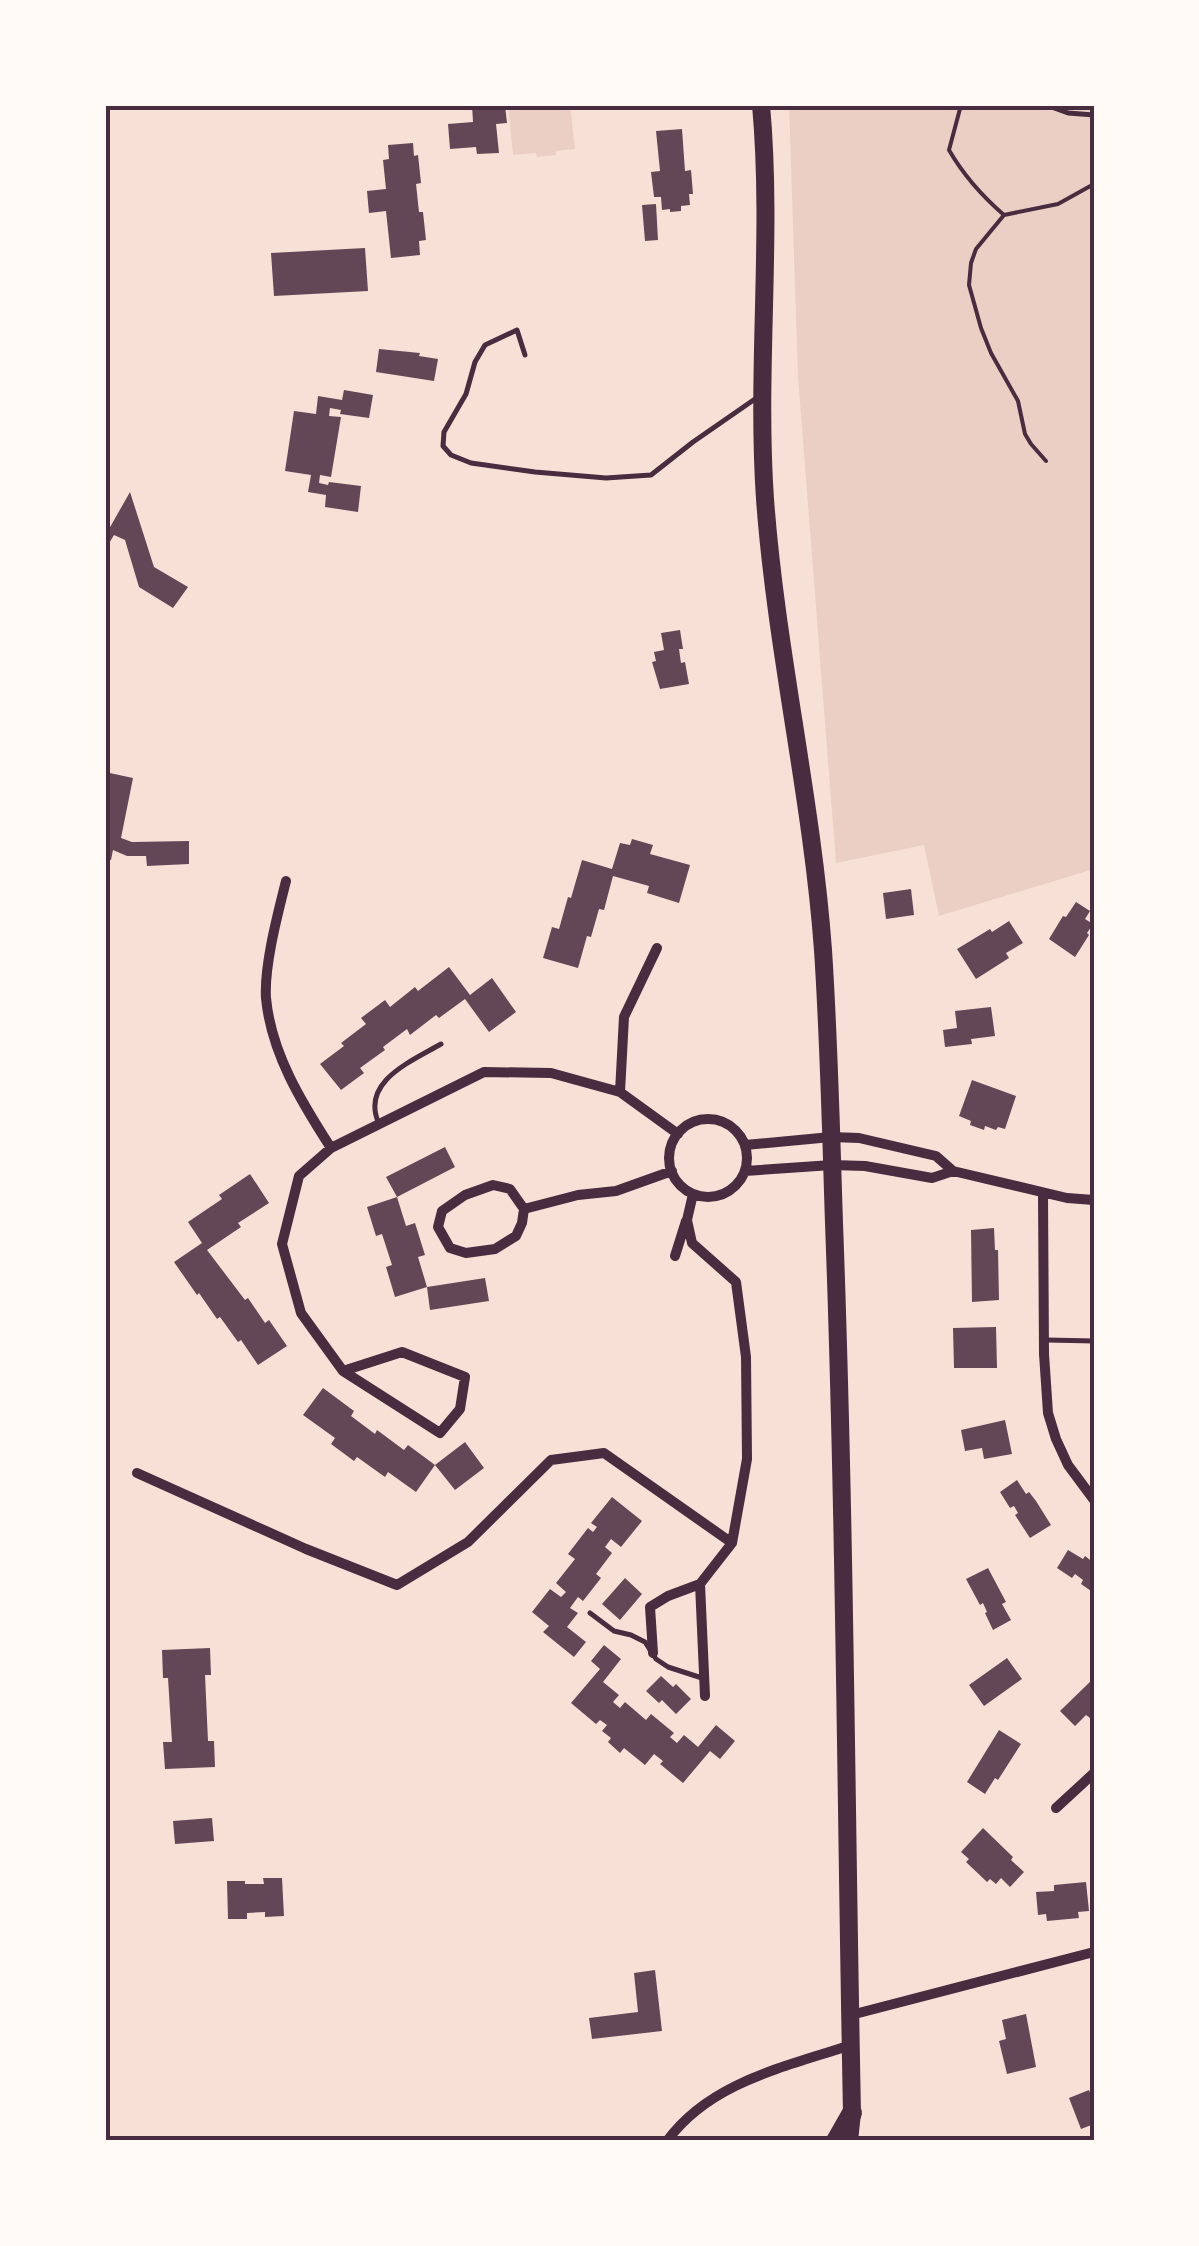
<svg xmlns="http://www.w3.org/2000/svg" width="1199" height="2246" font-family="Overpass,sans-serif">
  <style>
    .green { fill: #ebcfc5 }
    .building { fill: #644757 }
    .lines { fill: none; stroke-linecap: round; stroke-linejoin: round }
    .path { stroke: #4a2c40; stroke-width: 4 }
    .service { stroke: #4a2c40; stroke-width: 5 }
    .minor { stroke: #4a2c40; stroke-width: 10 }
    .primary { stroke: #4a2c40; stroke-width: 18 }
    .motorway { stroke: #4a2c40; stroke-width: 20 }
    .neatline { fill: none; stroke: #4a2c40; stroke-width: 4 }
  </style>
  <rect width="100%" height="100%" fill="#f7e1d7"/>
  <path class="green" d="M508,105H570L575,149L556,151V155L537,157L536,153L513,155Z
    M789,105H1094V869L939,916L924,845L836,863L798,377Z"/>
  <path class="building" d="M472,105H505L507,123L496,124L499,153L477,154L476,147L450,149L448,124L473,122Z
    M682,129L685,171L691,170L693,194H689L690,205L681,206V211L670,212V209L662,210L661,197H654L651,172L660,171L656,131Z
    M413,143L414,156L418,155L421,183L416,184L419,212H423L426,240L419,241L420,255L391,258L386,211L369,213L367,191L386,189L383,160L389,159L388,145Z
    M656,204L658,240L645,241L642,205Z
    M365,248L368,291L274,296L271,253Z
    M379,349L420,353L419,356L438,359L434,381L376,372Z
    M344,390L373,395L369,418L340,414L341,410L330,408L329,416L341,417L331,477L320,475L319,483L328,485L329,482L361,486L358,512L325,507L326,495L308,492L311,475L285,471L294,411L316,414L318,396L342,400Z
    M130,492L154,567L188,587L173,608L139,587L125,540L114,535L105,550V536Z
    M680,630L683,649H679L681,663L685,662L689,684L660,689L652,662L656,661L654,652L664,650L661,633Z
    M105,772L133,778L121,838L132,842L189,841V864L147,866L146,856H127L113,850L111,860L105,859Z
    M632,839L653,845L650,854L690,865L679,903L647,893L649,886L613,876L604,910L599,909L591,937L587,936L578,968L543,958L552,927L559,929L568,897L571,898L582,860L612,869L620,843L630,845Z
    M911,889L914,915L886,919L883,893Z
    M1076,902L1090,911L1085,919L1093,924L1087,933L1089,935L1075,957L1049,939L1063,916L1066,917Z
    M1009,921L1023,943L1006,953L1009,958L976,979L957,949L990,929L992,932Z
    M449,967L470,995L492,978L516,1012L489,1032L465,999L439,1018L436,1015L410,1035L407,1029L383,1047L385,1050L360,1068L364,1073L341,1090L320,1064L344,1046L341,1043L366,1024L361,1018L385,1000L390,1007L415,987L418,991Z
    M991,1007L995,1036L971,1039L972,1044L945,1047L943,1030L957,1028L955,1011Z
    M972,1080L1016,1096L1005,1129L998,1127L996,1130L985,1126L984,1130L970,1125L971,1121L959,1116Z
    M445,1147L455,1167L397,1197L406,1226L415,1223L425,1255L418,1257L427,1287L395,1297L386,1267L392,1265L382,1234L376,1236L367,1207L397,1197L386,1177Z
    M250,1174L269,1203L238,1223L241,1227L207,1250L245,1300L248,1298L265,1323L269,1320L287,1346L258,1365L241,1340L238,1342L220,1317L217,1319L199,1293L197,1295L174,1262L202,1243L188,1222L222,1199L219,1195Z
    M994,1228L995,1250H998L999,1300L972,1302L971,1230Z
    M485,1278L489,1301L430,1310L427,1287Z
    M996,1327L997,1368H954L953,1328Z
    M323,1388L354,1411L351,1416L375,1434L377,1430L404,1450L408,1445L435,1465L416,1492L388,1472L385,1477L357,1457L354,1461L331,1444L335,1438L303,1415Z
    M1005,1420L1012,1454L984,1459L982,1448L965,1451L961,1430Z
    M465,1442L484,1468L455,1490L435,1465Z
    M1017,1480L1026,1494L1029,1492L1036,1501L1051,1525L1030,1538L1015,1515L1018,1513L1014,1506L1010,1508L1000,1492Z
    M612,1497L642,1521L621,1547L611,1539L605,1547L612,1553L596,1574L601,1578L583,1601L578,1597L570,1608L578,1613L567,1627L586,1642L574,1657L543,1632L549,1626L532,1612L550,1589L561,1597L566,1592L556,1583L575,1559L568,1554L588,1528L593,1532L597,1527L591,1523Z
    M1068,1550L1083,1559L1085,1556L1094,1563V1593L1081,1584L1083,1580L1075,1574L1072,1578L1057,1568Z
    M988,1568L1006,1602L1002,1604L1011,1620L993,1630L985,1613L987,1612L983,1603L980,1605L966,1579Z
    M625,1578L642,1594L620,1620L602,1604Z
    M604,1645L621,1659L603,1682L619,1695L613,1702L620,1708L625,1702L646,1720L651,1714L674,1733L670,1737L677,1743L684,1735L698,1747L716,1725L735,1741L720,1759L710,1751L683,1783L660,1764L663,1761L654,1754L645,1765L624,1748L620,1753L608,1742L611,1738L602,1731L607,1725L600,1720L596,1724L571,1703L600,1669L591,1661Z
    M210,1648L211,1675H205L208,1741H214L215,1767L165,1769L163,1742H172L168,1678H163L162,1650Z
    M1007,1658L1022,1679L984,1706L969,1685Z
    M661,1676L673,1687L676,1684L691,1699L676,1714L662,1700L659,1703L646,1691Z
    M1094,1678V1714L1090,1718L1086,1715L1075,1726L1060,1711Z
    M999,1730L1021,1744L998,1780L995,1778L985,1794L967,1782Z
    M212,1818L214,1841L175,1844L173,1821Z
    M983,1828L1013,1857L1011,1860L1024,1872L1010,1887L1001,1878L996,1884L990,1879L987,1882L966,1862L969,1859L961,1852Z
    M263,1878H282L284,1916L265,1917V1912L247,1913V1919H228L227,1881H245V1884H264Z
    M1086,1882L1089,1911L1078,1912L1079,1918L1047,1921L1046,1914L1038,1915L1036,1892L1054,1891V1885Z
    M655,1970L662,2031L592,2039L589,2018L638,2012L634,1973Z
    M1026,2014L1036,2067L1007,2074L999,2041L1006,2039L1002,2020Z
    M1089,2090L1094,2103V2124L1081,2129L1069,2098Z"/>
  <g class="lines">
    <path class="path" d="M961,105L949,150C964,176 982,196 1004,215L1058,204L1094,184
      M1004,215L976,249L971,263L969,285L981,328L991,353L1018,401L1025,434L1031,444L1046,461"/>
    <path class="service" d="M1046,105L1068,113L1094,115
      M525,355L517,330L485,345L475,362L466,394L444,432L443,446L451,455L471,463L535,472L606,478L651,475L693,442L755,399
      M379,1124C360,1082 410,1062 441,1044
      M1047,1340L1094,1341
      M590,1613L614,1631L631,1635L645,1642L656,1659L668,1667L702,1678"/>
    <path class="minor" d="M286,881C278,913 264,965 266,998C271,1053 302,1103 331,1148
      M620,1092L624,1017L657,948
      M669 1158a39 39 0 1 1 78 0a39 39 0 1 1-78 0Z
      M745,1145L831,1137L859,1138L936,1156L953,1171L1067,1198L1094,1200
      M745,1171L832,1165L865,1166L932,1178L953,1171
      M1043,1193L1044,1354L1048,1413L1056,1439L1068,1465L1094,1500
      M693,1194L687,1220L692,1243L736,1282L746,1357L747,1459L732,1543L700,1584L705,1696
      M524,1209L522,1223L516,1236L495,1249L466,1253L450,1248L438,1227L442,1211L465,1195L493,1185L510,1189L524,1209L578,1195L616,1191L672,1171
      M675,1256L686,1221
      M402,1352L465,1377L460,1409L440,1433L343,1371Z
      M343,1371L301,1313L282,1244L299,1176L331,1148L484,1072L551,1073L620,1092L678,1134
      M137,1473L306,1549L397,1585L468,1542L551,1460L604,1453L732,1543
      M653,1653L650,1607L668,1596L700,1584
      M1056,1808L1094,1773
      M851,2015L1094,1952
      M667,2141C710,2082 785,2067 851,2045"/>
    <path class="primary" d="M761,105C773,236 756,368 765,499C776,650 812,799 823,950C829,1041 831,1132 834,1223C845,1519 846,1816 852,2113L849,2141"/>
    <path class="motorway" d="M836,2141L852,2113"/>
  </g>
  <rect width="1199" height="2246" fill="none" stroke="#fffaf5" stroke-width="215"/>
  <rect x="108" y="108" width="984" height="2030" class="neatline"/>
</svg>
